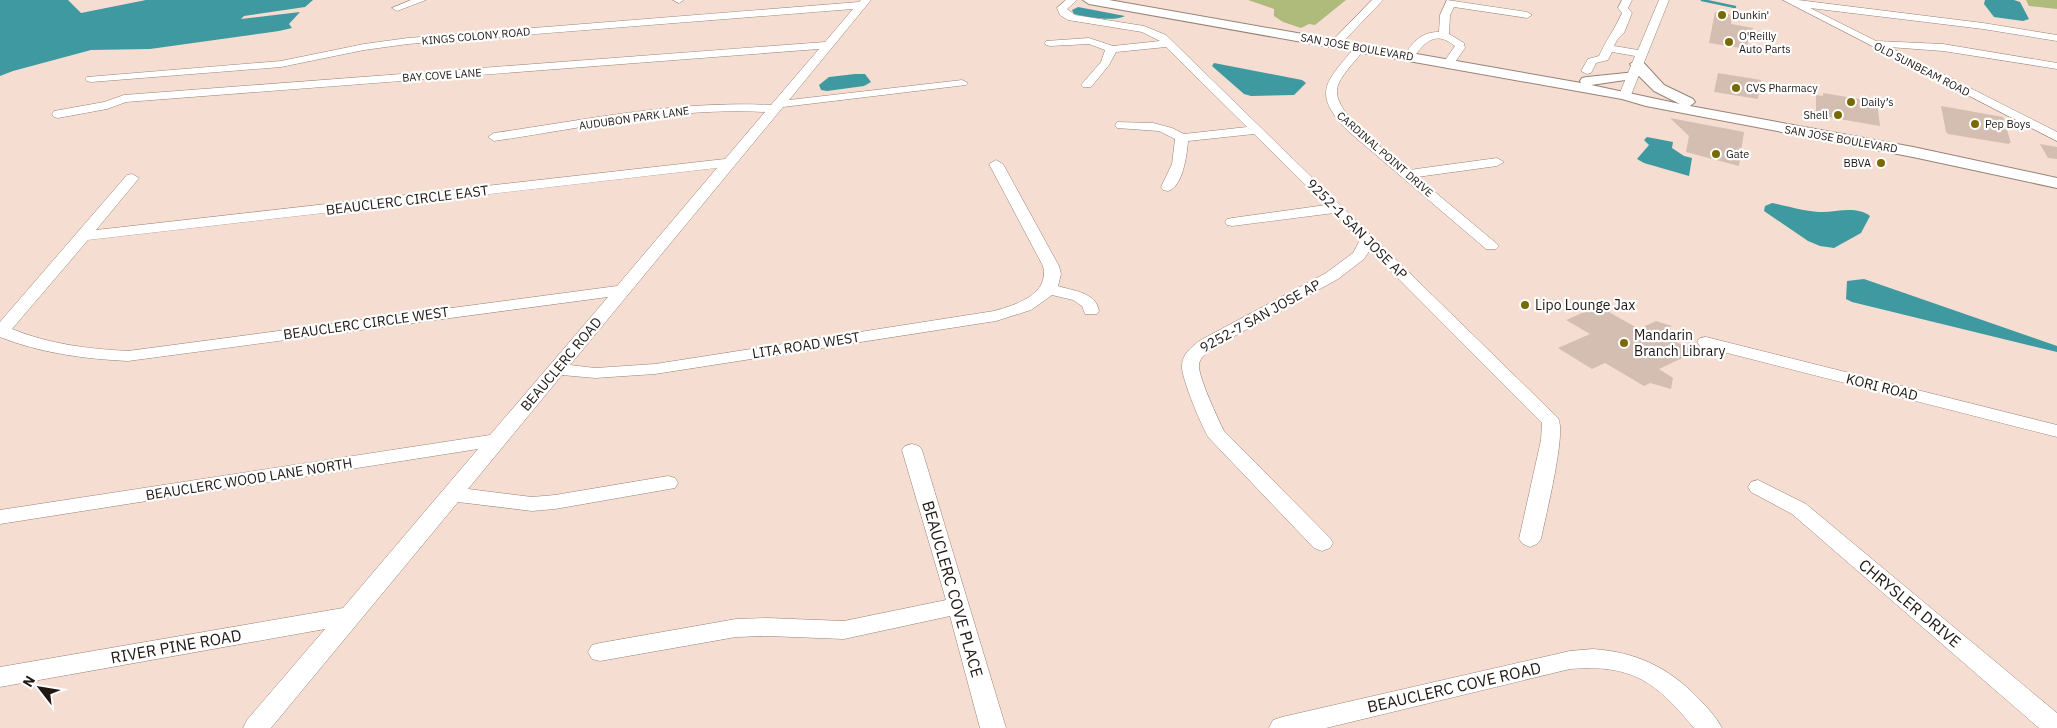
<svg xmlns="http://www.w3.org/2000/svg" width="2057" height="728" font-family="'IBM Plex Sans',sans-serif">
  <style>
    .forest { fill: #aebb7b }
    .water { fill: #3e99a0 }
    .lines { fill: none; stroke-linecap: round; stroke-linejoin: round }
    .stream { stroke: #3e99a0; stroke-width: 2.5 }
    .building { fill: #d4bdb1 }
    .minor-casing { stroke: #978276; stroke-width: 1 }
    .major-casing { stroke: #978276; stroke-width: 2 }
    .minor { fill: #fff; fill-rule: evenodd }
    .major { fill: #fff; fill-rule: evenodd }
    .poi-dot { fill: #786a01; stroke: #fff; stroke-width: 2 }
    .labels { text-anchor: middle; dominant-baseline: central; stroke-width: 4.5; stroke-linejoin: round; paint-order: stroke }
    .far-poi-label { font-size: 11px; fill: #201813; stroke: #fff; text-anchor: start }
    .far-street-label { font-size: 11px; fill: #201813; stroke: #fff }
    .street-label { font-size: 14px; fill: #201813; stroke: #fff }
    .poi-label { font-size: 14px; fill: #201813; stroke: #fff; text-anchor: start }
    .near-street-label { font-size: 16px; fill: #201813; stroke: #fff }
  </style>
  <rect width="100%" height="100%" fill="#f5ded1"/>
  <path class="forest" d="M1248,0H1346L1315,25L1309,24L1301,28L1283,22L1274,16V9Z
    M2026,0H2057V9L2029,6Z"/>
  <path class="water" d="M0,0H68L81,13L146,0H313L305,7L244,16L241,19L300,12L289,24L292,28L279,31L150,49L91,50L13,71L0,76Z
    M1985,0H2014L2020,2L2029,19L2023,21L1994,17L1984,4Z
    M1078,7L1125,16C1114,22 1086,17 1074,14L1072,10Z
    M1214,63L1302,80L1306,83L1294,95L1251,96L1244,94L1212,66Z
    M855,74H865L871,82L864,86L827,91L821,90L819,85L829,77Z
    M1647,137L1673,142L1672,148L1684,156L1692,158L1689,176L1644,163L1637,159L1649,145L1644,140Z
    M1772,203C1787,206 1803,211 1819,212C1835,213 1855,205 1870,216L1861,233L1834,248L1820,246L1808,241L1764,211L1765,206Z
    M1864,279L2057,346V352L1852,302L1846,299L1847,281Z"/>
  <g class="lines">
    <path class="stream" d="M1702,0L1735,7"/>
  </g>
  <path class="building" d="M1715,12L1733,15L1731,24L1753,28L1751,40H1748L1747,49L1709,43Z
    M1718,73L1761,80L1758,99L1714,92Z
    M1823,93L1877,102L1880,126L1816,115V95L1823,96Z
    M1941,106L2003,117L2011,143H2009V144L1948,134L1946,132Z
    M1670,118L1744,132L1739,166L1686,152L1689,136Z
    M2040,144L2057,147V159L2048,158Z
    M1598,306L1639,329L1656,321L1672,326L1658,332L1695,352L1659,369L1673,378L1671,389L1650,383L1644,386L1605,363L1592,369L1558,348L1590,334L1566,320Z"/>
  <g class="lines">
    <defs>
      <path id="minor" d="M411,0H426L397,11L392,8Z
        M673,0H684L679,3Z
        M861,0H871L789,100L962,80L968,83L966,85L783,107L570,365L595,368L655,364L994,311C1015,305 1050,295 1043,266L989,164L996,160L1003,164L1059,266L1061,274L1058,286C1073,291 1096,292 1099,311L1097,314H1085L1082,306L1073,300L1052,295L1031,310L996,321L655,374L595,378L562,375L468,489L532,497L555,495L668,476L675,478L678,483L675,488L555,509L532,511L458,502L271,728H243L247,720L325,629L0,687V667L343,608L478,449L0,524V510L490,435L608,297L128,361C85,359 40,353 0,337V322L127,175L132,174L139,178L96,230L725,159L765,112C675,107 583,128 494,141L488,137L494,133C585,120 679,100 771,105L819,49L126,102L107,109L58,118L54,117L52,114L54,111L104,102L124,95L825,42L853,9L408,44L364,50L281,67L91,82L87,81L85,79L87,77L281,61L364,44L408,38L859,2ZM717,168L617,286L128,351C88,349 49,344 12,329L88,240Z
        M1066,0H1077L1067,9L1075,15L1144,26L1166,35L1558,418C1567,432 1545,518 1541,539L1537,544L1530,547L1523,544L1519,539L1541,440L1542,423L1370,250L1364,259L1338,279L1211,349C1205,354 1198,359 1199,368C1201,382 1217,417 1224,431L1330,538L1333,543L1330,548L1322,551L1314,548L1209,438C1202,428 1181,377 1182,366C1182,354 1191,348 1199,341L1326,273L1353,253L1360,240L1334,213L1232,226L1227,225L1225,222L1227,219L1232,218L1326,205L1254,134L1188,141C1187,154 1183,187 1168,191L1163,190L1161,187L1172,164L1175,139L1159,131L1117,128L1115,125L1117,122L1153,123L1172,128L1184,134L1247,127L1166,47L1116,52L1109,65L1091,87H1083L1081,85L1101,62L1105,50L1089,44L1050,46L1046,45L1045,43L1046,41L1089,38L1113,46L1160,41L1142,32L1068,20L1060,15L1057,8Z
        M1372,0H1383L1339,46H1331L1330,44L1331,42Z
        M1447,0L1527,12L1532,15L1527,18L1454,7L1450,15L1449,34L1464,43L1465,48L1453,65L1449,66L1443,63L1455,46C1435,30 1425,42 1413,58H1405L1404,56C1413,42 1421,32 1439,32L1440,15Z
        M1622,0H1632L1628,8L1632,13L1624,33L1617,40L1614,46L1638,50L1659,0H1669L1631,95L1625,99L1619,95L1635,56L1612,52L1608,60L1596,63L1591,73L1587,74L1581,71L1588,59L1599,56C1606,40 1615,29 1622,13L1618,8Z
        M1783,0H1798L1983,23L2057,35V41L1983,29L1810,8L1876,41L1943,44L2057,63V69L1943,51L1889,47L2057,132V141Z
        M1360,45L1365,48C1357,60 1344,71 1338,85C1328,112 1390,153 1409,170L1497,158L1504,162L1497,166L1417,177L1496,243L1499,246L1496,249H1486L1348,131C1310,92 1327,81 1356,46Z
        M1706,337L2057,425V437L1700,346L1697,342L1700,338Z
        M912,444L919,446L922,450L1006,728H980L950,616L844,639L767,636L736,637L600,661L592,659L588,652L592,645L600,643L736,619L767,618L844,621L946,600L902,450L905,446Z
        M1758,480L1806,504L2057,713V728H2039L1792,514L1751,492L1748,487L1751,482Z
        M1593,649C1636,652 1668,667 1698,698C1707,707 1716,717 1722,728H1694C1655,681 1632,664 1570,669L1326,728H1269L1273,720L1282,717L1570,651Z"/>
      <path id="major" d="M1083,0H1109L1581,83L1580,81L1582,78L1587,77L1636,72L1630,64L1637,60L1642,61L1664,85L1693,99L1695,102L1690,106L1913,147L2057,178V188L1913,157L1646,106L1622,99L1089,4ZM1639,76L1654,91L1680,104L1591,85L1632,79Z"/>
    </defs>
    <use href="#minor" class="minor-casing"/>
    <use href="#major" class="major-casing"/>
    <use href="#minor" class="minor"/>
    <use href="#major" class="major"/>
  </g>
  <g class="poi-dot">
    <circle cx="1722" cy="15" r="5"/>
    <circle cx="1729" cy="42" r="5"/>
    <circle cx="1736" cy="88" r="5"/>
    <circle cx="1851" cy="102" r="5"/>
    <circle cx="1838" cy="115" r="5"/>
    <circle cx="1975" cy="124" r="5"/>
    <circle cx="1716" cy="154" r="5"/>
    <circle cx="1881" cy="163" r="5"/>
    <circle cx="1525" cy="305" r="5"/>
    <circle cx="1624" cy="343" r="5"/>
  </g>
  <g class="labels">
    <g class="far-poi-label">
      <text x="1732" y="15">Dunkin'</text>
      <text x="1739" y="36">O'Reilly<tspan x="1739" dy="13">Auto Parts</tspan></text>
      <text x="1746" y="88">CVS Pharmacy</text>
      <text x="1861" y="102">Daily’s</text>
      <text x="1828" y="115" text-anchor="end">Shell</text>
      <text x="1985" y="124">Pep Boys</text>
      <text x="1726" y="154">Gate</text>
      <text x="1871" y="163" text-anchor="end">BBVA</text>
    </g>
    <g class="far-street-label">
      <text transform="translate(476 36) rotate(-5)">KINGS COLONY ROAD</text>
      <text transform="translate(1357 47) rotate(10)">SAN JOSE BOULEVARD</text>
      <text transform="translate(1922 69) rotate(27)">OLD SUNBEAM ROAD</text>
      <text transform="translate(442 75) rotate(-4)">BAY COVE LANE</text>
      <text transform="translate(634 118) rotate(-8)">AUDUBON PARK LANE</text>
      <text transform="translate(1841 139) rotate(10)">SAN JOSE BOULEVARD</text>
      <text transform="translate(1385 154) rotate(41)">CARDINAL POINT DRIVE</text>
    </g>
    <g class="street-label">
      <text transform="translate(407 200) rotate(-7)">BEAUCLERC CIRCLE EAST</text>
      <text transform="translate(1357 229) rotate(45)">9252-1 SAN JOSE AP</text>
      <text transform="translate(1260 316) rotate(-29)">9252-7 SAN JOSE AP</text>
      <text transform="translate(366 323) rotate(-8)">BEAUCLERC CIRCLE WEST</text>
      <text transform="translate(806 345) rotate(-9)">LITA ROAD WEST</text>
      <text transform="translate(561 364) rotate(-50)">BEAUCLERC ROAD</text>
      <text transform="translate(1882 387) rotate(14)">KORI ROAD</text>
      <text transform="translate(249 479) rotate(-9)">BEAUCLERC WOOD LANE NORTH</text>
    </g>
    <g class="poi-label">
      <text x="1535" y="305">Lipo Lounge Jax</text>
      <text x="1634" y="335">Mandarin<tspan x="1634" dy="16">Branch Library</tspan></text>
    </g>
    <g class="near-street-label">
      <text transform="translate(953 589) rotate(74)">BEAUCLERC COVE PLACE</text>
      <text transform="translate(1910 603) rotate(40)">CHRYSLER DRIVE</text>
      <text transform="translate(176 646) rotate(-10)">RIVER PINE ROAD</text>
      <text transform="translate(1454 687) rotate(-13)">BEAUCLERC COVE ROAD</text>
    </g>
  </g>
  <g transform="translate(40 688) rotate(301)" stroke="#ffffff" stroke-width="4" paint-order="stroke">
  <path d="M0-4L9 19L0 12L-9 19Z" fill="#201813"/>
  <text y="-8" font-size="14" font-weight="bold" text-anchor="middle" fill="#201813">N</text>
  </g>
</svg>
